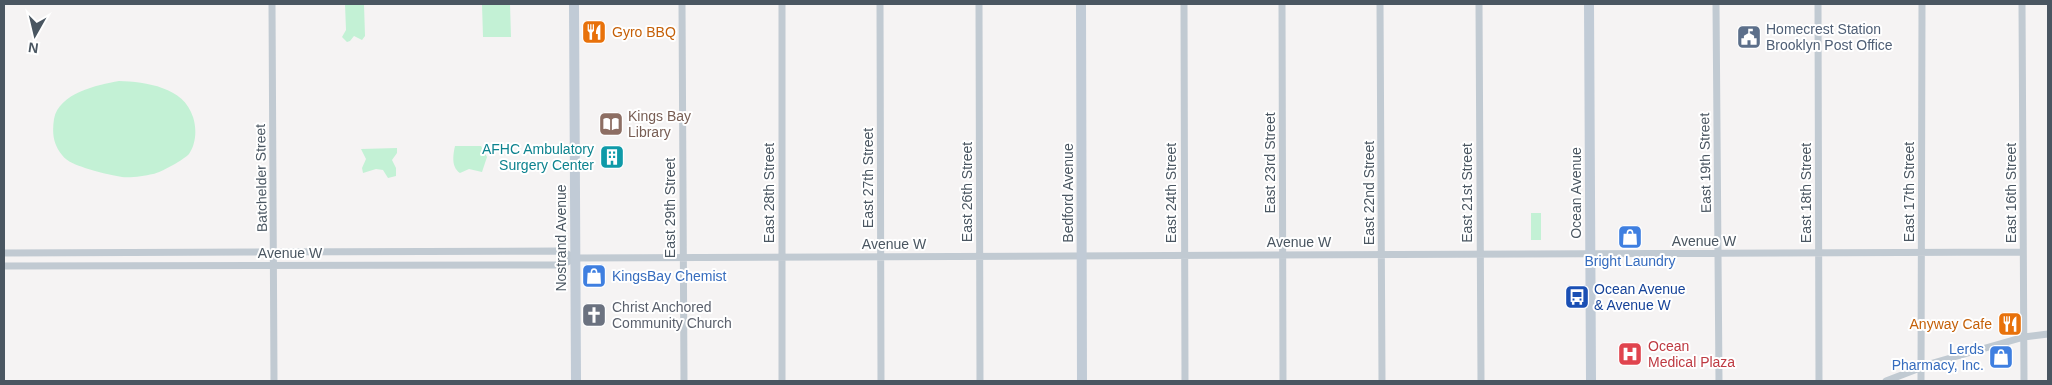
<svg xmlns="http://www.w3.org/2000/svg" width="2052" height="385" font-family="Helvetica,sans-serif">
  <style>
    .green { fill: #c3f1d5 }
    .lines { fill: none; stroke-linecap: round; stroke-linejoin: round }
    .minor { stroke: #c1cad2; stroke-width: 7 }
    .secondary { stroke: #c1cbd6; stroke-width: 10 }
    .labels { text-anchor: middle; dominant-baseline: central; stroke-width: 4; stroke-linejoin: round; paint-order: stroke }
    .service-label { font-size: 14px; fill: #4e5e75; stroke: #fff; text-anchor: start }
    .food-label { font-size: 14px; fill: #c56008; stroke: #fff; text-anchor: start }
    .education-label { font-size: 14px; fill: #785e54; stroke: #fff; text-anchor: start }
    .culture-label { font-size: 14px; fill: #0d838f; stroke: #fff; text-anchor: end }
    .street-label { font-size: 14px; fill: #4a5661; stroke: #fff }
    .shop-label { font-size: 14px; fill: #366cbe; stroke: #fff }
    .transit-label { font-size: 14px; fill: #164399; stroke: #fff; text-anchor: start }
    .worship-label { font-size: 14px; fill: #5b616d; stroke: #fff; text-anchor: start }
    .health-label { font-size: 14px; fill: #be3a42; stroke: #fff; text-anchor: start }
  </style>
  <rect width="100%" height="100%" fill="#f5f3f3"/>
  <path class="green" d="M345,4H364L365,36L362,40L354,36L350,41L347,42L342,37L346,30Z
    M482,4H510L511,37H483Z
    M119,81C146,82 184,87 193,117C197,129 196,144 189,154C185,159 160,173 153,174C144,176 131,178 122,177C110,175 97,172 85,168C77,165 67,162 62,155C53,144 52,133 54,119C59,93 97,85 119,81Z
    M455,146H481L487,157L482,172L469,169L460,173C451,167 453,155 455,146Z
    M397,148V153L392,160L396,168V176L388,178L383,170L376,169L363,173L362,168L366,159L361,149Z
    M1531,213H1541V240H1531Z"/>
  <g class="lines">
    <path class="minor" d="M272,4L274,381
      M682,4L684,381
      M782,4V381
      M880,4L881,381
      M979,4L980,381
      M1184,4L1185,381
      M1282,4L1283,381
      M1380,4L1382,381
      M1479,4L1481,381
      M1716,4L1719,381
      M1818,4L1819,381
      M2022,4L2024,381
      M4,253L561,251L575,258L2023,252
      M4,266L561,265L575,258
      M1886,381L1933,363L2024,337L2048,334
      M1921,381L1922,4"/>
    <path class="secondary" d="M574,4L576,381
      M1081,4L1082,381
      M1589,4L1591,381"/>
  </g>
  <defs>
    <symbol id="restaurant-square" viewBox="-11 -11 22 22"><rect x="-9" y="-9" width="18" height="18" rx="4" fill="#e8710a" stroke="#fff"/><path d="M-5-6h1v4h1v-4h1v4h1v-4h1v5L-1.5 .5V6h-2V.5L-5-1ZM5-6V6H3V1.5H1.5Q1.5-4 5-6Z" fill="#fff"/></symbol>
    <symbol id="civic-square" viewBox="-11 -11 22 22"><rect x="-9" y="-9" width="18" height="18" rx="4" fill="#5c6f8a" stroke="#fff"/><path d="M-.6-6.5H3V-4.5H.6V-3L4-1V1h2V6H-6V1h2V-1L-.6-3ZM-1.2 2.5V6h2.4V2.5Z" fill="#fff"/></symbol>
    <symbol id="library-square" viewBox="-11 -11 22 22"><rect x="-9" y="-9" width="18" height="18" rx="4" fill="#8d6e63" stroke="#fff"/><path d="M-6-4Q-3-5.5-.7-3.5V5Q-3 3-6 4ZM6-4Q3-5.5 .7-3.5V5Q3 3 6 4Z" fill="#fff"/></symbol>
    <symbol id="building-square" viewBox="-11 -11 22 22"><rect x="-9" y="-9" width="18" height="18" rx="4" fill="#0f9aa8" stroke="#fff"/><path d="M-4-6H4V6H1V3H-1V6H-4ZM-2.5-4.3h1.7v1.8h-1.7ZM.8-4.3h1.7v1.8H.8ZM-2.5-1h1.7V.8h-1.7ZM.8-1h1.7V.8H.8Z" fill="#fff"/></symbol>
    <symbol id="shop-square" viewBox="-11 -11 22 22"><rect x="-9" y="-9" width="18" height="18" rx="4" fill="#3f7fe0" stroke="#fff"/><path d="M-5-2.5h2.3a2.7 3.5 0 0 1 5.4 0H5L5.5 6h-11ZM-1.5-2.5h3a1.5 2.3 0 0 0-3 0Z" fill="#fff"/></symbol>
    <symbol id="bus-square" viewBox="-11 -11 22 22"><rect x="-9" y="-9" width="18" height="18" rx="4" fill="#1a4fb4" stroke="#fff"/><path d="M-5-6H5V4H4V6H2V4H-2V6H-4V4H-5ZM-3.5-4V0h7V-4ZM-3.5 1.2v1.5H-2V1.2ZM2 1.2v1.5H3.5V1.2Z" fill="#fff"/></symbol>
    <symbol id="church-square" viewBox="-11 -11 22 22"><rect x="-9" y="-9" width="18" height="18" rx="4" fill="#6b7280" stroke="#fff"/><path d="M-1.2-6h2.4v3.5h3.3v2.4h-3.3V6h-2.4V-.1h-3.3v-2.4h3.3Z" fill="#fff"/></symbol>
    <symbol id="hospital-square" viewBox="-11 -11 22 22"><rect x="-9" y="-9" width="18" height="18" rx="4" fill="#e0444e" stroke="#fff"/><path d="M-5-5h3v3.5h4V-5h3V5h-3V1.5h-4V5h-3Z" fill="#fff"/></symbol>
  </defs>
  <g fill-rule="evenodd">
    <use href="#restaurant-square" x="580" y="18" width="28" height="28"/>
    <use href="#civic-square" x="1735" y="23" width="28" height="28"/>
    <use href="#library-square" x="597" y="110" width="28" height="28"/>
    <use href="#building-square" x="598" y="143" width="28" height="28"/>
    <use href="#shop-square" x="1616" y="223" width="28" height="28"/>
    <use href="#shop-square" x="580" y="262" width="28" height="28"/>
    <use href="#bus-square" x="1563" y="283" width="28" height="28"/>
    <use href="#church-square" x="580" y="301" width="28" height="28"/>
    <use href="#restaurant-square" x="1996" y="310" width="28" height="28"/>
    <use href="#hospital-square" x="1616" y="340" width="28" height="28"/>
    <use href="#shop-square" x="1987" y="343" width="28" height="28"/>
  </g>
  <g class="labels">
    <g class="service-label">
      <text x="1766" y="29">Homecrest Station<tspan x="1766" dy="16">Brooklyn Post Office</tspan></text>
    </g>
    <g class="food-label">
      <text x="612" y="32">Gyro BBQ</text>
      <text x="1992" y="324" text-anchor="end">Anyway Cafe</text>
    </g>
    <g class="education-label">
      <text x="628" y="116">Kings Bay<tspan x="628" dy="16">Library</tspan></text>
    </g>
    <g class="culture-label">
      <text x="594" y="149">AFHC Ambulatory<tspan x="594" dy="16">Surgery Center</tspan></text>
    </g>
    <g class="street-label">
      <text transform="translate(1270 163) rotate(-90)">East 23rd Street</text>
      <text transform="translate(1705 163) rotate(-91)">East 19th Street</text>
      <text transform="translate(261 178) rotate(-91)">Batchelder Street</text>
      <text transform="translate(868 178) rotate(-90)">East 27th Street</text>
      <text transform="translate(967 192) rotate(-90)">East 26th Street</text>
      <text transform="translate(1909 192) rotate(-90)">East 17th Street</text>
      <text transform="translate(769 193) rotate(-90)">East 28th Street</text>
      <text transform="translate(1068 193) rotate(-90)">Bedford Avenue</text>
      <text transform="translate(1171 193) rotate(-90)">East 24th Street</text>
      <text transform="translate(1369 193) rotate(-90)">East 22nd Street</text>
      <text transform="translate(1467 193) rotate(-90)">East 21st Street</text>
      <text transform="translate(1576 193) rotate(-90)">Ocean Avenue</text>
      <text transform="translate(1806 193) rotate(-90)">East 18th Street</text>
      <text transform="translate(2011 193) rotate(-90)">East 16th Street</text>
      <text transform="translate(670 208) rotate(-90)">East 29th Street</text>
      <text transform="translate(561 238) rotate(-90)">Nostrand Avenue</text>
      <text x="1704" y="241">Avenue W</text>
      <text x="1299" y="242">Avenue W</text>
      <text x="894" y="244">Avenue W</text>
      <text x="290" y="253">Avenue W</text>
    </g>
    <g class="shop-label">
      <text x="1630" y="261">Bright Laundry</text>
      <text x="612" y="276" text-anchor="start">KingsBay Chemist</text>
      <text x="1984" y="349" text-anchor="end">Lerds<tspan x="1984" dy="16">Pharmacy, Inc.</tspan></text>
    </g>
    <g class="transit-label">
      <text x="1594" y="289">Ocean Avenue<tspan x="1594" dy="16">&amp; Avenue W</tspan></text>
    </g>
    <g class="worship-label">
      <text x="612" y="307">Christ Anchored<tspan x="612" dy="16">Community Church</tspan></text>
    </g>
    <g class="health-label">
      <text x="1648" y="346">Ocean<tspan x="1648" dy="16">Medical Plaza</tspan></text>
    </g>
  </g>
  <rect width="2052" height="385" fill="none" stroke="#4a5661" stroke-width="10"/>
  <g transform="translate(35 35) rotate(188)" stroke="#ffffff" stroke-width="4" paint-order="stroke">
  <path d="M0-4L9 19L0 12L-9 19Z" fill="#4a5661"/>
  <text y="-8" font-size="14" font-weight="bold" text-anchor="middle" fill="#4a5661">N</text>
  </g>
</svg>
